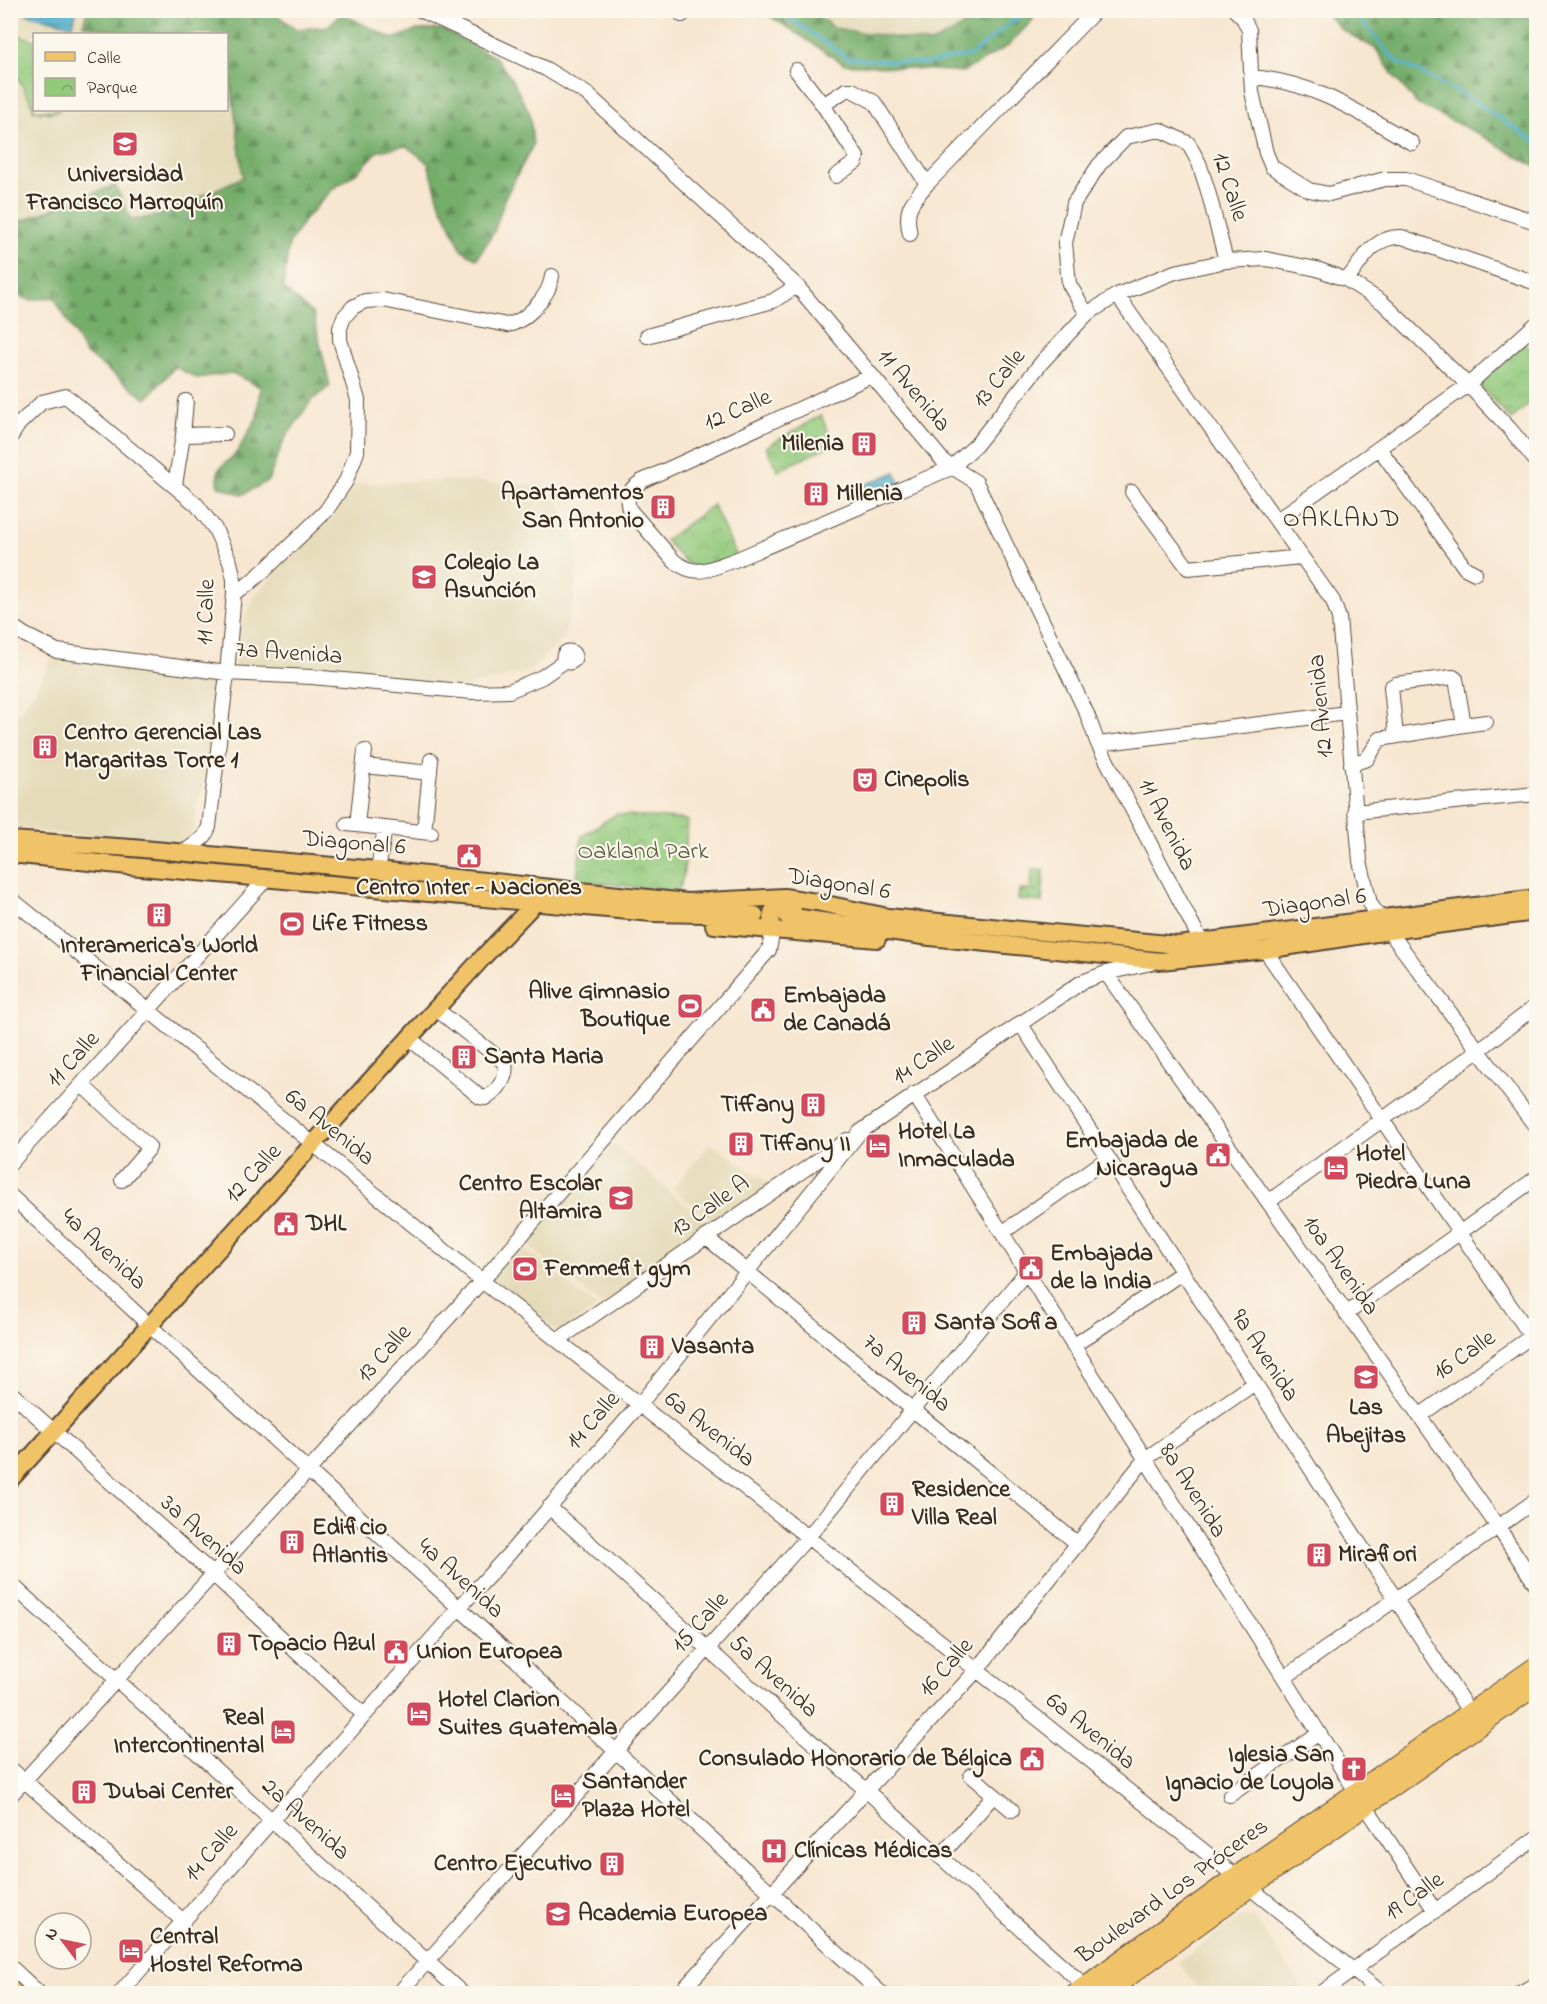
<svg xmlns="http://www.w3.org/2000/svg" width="1547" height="2004" font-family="'Indie Flower',sans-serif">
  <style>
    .built { fill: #e5dbba }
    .grass { fill: #92c97b; stroke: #667a4c; stroke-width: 1.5 }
    .forest { fill: url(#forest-firs); stroke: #586c44; stroke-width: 1.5 }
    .park { fill: url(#park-crowns); stroke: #667a4c; stroke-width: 1.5 }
    .garden { fill: url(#garden-dots); stroke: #667a4c; stroke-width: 1.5 }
    .water { fill: url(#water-rules); stroke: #466e77; stroke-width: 1.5 }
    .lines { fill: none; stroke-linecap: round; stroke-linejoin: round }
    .stream { stroke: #51b1d0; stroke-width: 3 }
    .minor-casing { stroke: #574639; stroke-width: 16 }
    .major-casing { stroke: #574639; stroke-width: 20 }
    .highway-casing { stroke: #574639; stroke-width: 22 }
    .minor { stroke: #fff; stroke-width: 14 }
    .major { stroke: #f1c369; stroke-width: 16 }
    .highway { stroke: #f1c369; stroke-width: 20 }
    .labels { text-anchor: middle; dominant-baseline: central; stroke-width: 4.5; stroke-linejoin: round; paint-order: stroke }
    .poi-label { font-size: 24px; font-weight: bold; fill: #3b2a1e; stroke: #fbf7ec; text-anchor: start }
    .street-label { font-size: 24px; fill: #3b2a1e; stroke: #fbf7ec }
    .park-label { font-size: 24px; fill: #555a3a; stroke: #fbf7ec }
    .neighbourhood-label { font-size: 26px; letter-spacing: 1.5px; fill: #3b2a1e; stroke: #fbf7ec }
  </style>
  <defs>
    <pattern id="forest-firs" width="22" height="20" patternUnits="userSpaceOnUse" patternTransform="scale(1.5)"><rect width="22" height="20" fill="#75ad6b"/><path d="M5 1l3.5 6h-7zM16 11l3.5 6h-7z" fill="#618d57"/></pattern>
    <pattern id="park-crowns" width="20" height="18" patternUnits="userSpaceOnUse" patternTransform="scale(1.5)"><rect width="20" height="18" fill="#92c97b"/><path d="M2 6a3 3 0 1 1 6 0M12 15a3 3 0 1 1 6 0" fill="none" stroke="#78a364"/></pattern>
    <pattern id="garden-dots" width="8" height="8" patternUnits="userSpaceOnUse" patternTransform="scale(1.5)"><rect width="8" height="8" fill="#92c97b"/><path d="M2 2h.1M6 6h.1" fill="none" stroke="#78a364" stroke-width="1.8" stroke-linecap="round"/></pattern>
    <pattern id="water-rules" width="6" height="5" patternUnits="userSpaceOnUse" patternTransform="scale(1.5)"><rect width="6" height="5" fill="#51b1d0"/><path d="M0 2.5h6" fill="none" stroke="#4490a8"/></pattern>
  </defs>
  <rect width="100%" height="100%" fill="#fbf7ec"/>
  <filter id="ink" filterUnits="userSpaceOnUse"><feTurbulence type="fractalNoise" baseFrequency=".0167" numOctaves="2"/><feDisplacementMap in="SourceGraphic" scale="12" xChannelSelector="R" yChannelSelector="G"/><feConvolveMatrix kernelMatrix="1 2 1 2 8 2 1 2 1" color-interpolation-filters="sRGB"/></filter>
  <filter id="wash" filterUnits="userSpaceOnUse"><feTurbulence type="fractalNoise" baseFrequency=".008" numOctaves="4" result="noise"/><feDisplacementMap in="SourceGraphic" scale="24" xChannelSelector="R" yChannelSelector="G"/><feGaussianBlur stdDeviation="1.35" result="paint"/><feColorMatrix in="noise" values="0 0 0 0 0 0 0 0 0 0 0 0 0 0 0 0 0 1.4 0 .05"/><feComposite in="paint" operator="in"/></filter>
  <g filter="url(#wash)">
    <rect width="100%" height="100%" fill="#f7e6d0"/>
    <path class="built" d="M11,11H87L83,24L125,34H34V110H226L227,65H229L243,178L158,216L131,220L115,186L11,225Z
      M812,11H983L954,32L931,43L834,28Z
      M451,480L544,485L560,505L577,544L574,598L563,640L529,671L467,687L234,666L240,625L256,595L288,559L333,517L354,487L362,484Z
      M56,652L225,674L190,846L58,834L11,827L10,724L31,697Z
      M710,1143L772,1185L717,1223L672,1189Z
      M613,1144L713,1227L602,1305L525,1244Z
      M519,1244L597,1307L559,1333L490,1277Z
      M1248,1917L1256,1920L1303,1988L1300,1993H1202L1178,1962L1239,1918Z"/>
    <path class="grass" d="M11,33L34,40V110H61L47,113L45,111L40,113L38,110L34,111L30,100L11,65Z"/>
    <path class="forest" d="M87,11H276L277,15L296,29L329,26L341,13L392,39L417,30L442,29L495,57L511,78L530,114L533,145L506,196L494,232L477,259L462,250L440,204L428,163L406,146L378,151L360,170L332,190L305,219L289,244L283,288L313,314L330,386L311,401L284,440L268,481L242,495L218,486V470L237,452L257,417L260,387L232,373L197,378L175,367L146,399L85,353L54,297L30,300L11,294V225L115,185L131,220L158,216L243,177L229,66L227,65L226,34H125L83,25Z
      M762,11H812L834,28L931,43L954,32L983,11H1039L1030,23L1008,46L963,72L844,64Z
      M1513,11L1536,20V167L1477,133L1417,104L1393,75L1376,49L1342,30L1323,11Z"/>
    <path class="park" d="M1523,341L1536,355V397L1511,420L1477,382Z
      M821,415L833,444L778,471L766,447Z
      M713,505L738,558L701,570L686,563L665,540Z
      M616,814L687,820C686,836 686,881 678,892L592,882L576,886L582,836Z"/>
    <path class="garden" d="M1032,869L1044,870L1042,902L1018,900L1019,890H1031Z"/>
    <path class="water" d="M26,11V10L76,11L73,25L26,14Z
      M895,472L901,485L855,503L850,491Z"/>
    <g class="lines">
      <path class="stream" d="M778,10L848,58L926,64L971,55L1021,15L1023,10
        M1352,10L1395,60L1464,95L1536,142"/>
    </g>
  </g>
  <g filter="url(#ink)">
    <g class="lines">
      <defs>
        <path id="minor" d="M420,10L546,69L587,94L797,286L944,462L976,482L1087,714L1098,744L1202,943
          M1235,10L1243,18L1249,30L1252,92L1266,153L1272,167L1309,190L1329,194L1385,179H1406L1536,222
          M682,15V10
          M796,70L823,105
          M1251,77C1315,82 1358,112 1412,143
          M836,176L856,162L857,157L823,105L846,90H852L874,102L927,184
          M910,234C904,209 911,203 927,184L1096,10
          M1347,280C1362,261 1374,235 1402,237L1536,283
          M1117,295L1333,601L1339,618L1360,861L1370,903L1380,919
          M1087,314L1069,284L1065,243L1074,203L1099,165L1126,137L1160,130L1188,143L1199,163L1208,191L1226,261
          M647,336L773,301L797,286
          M871,376L642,481C630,489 625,495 629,509L674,561C697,579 710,568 735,560L951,468L976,445L1042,362L1087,314L1117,295L1175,272L1226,261L1266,259L1317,269L1347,280L1382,302L1468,385L1510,429L1536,461
          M183,435L186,401
          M10,438L19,424L42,402L66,396L197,505L215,529L230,562L234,579V593L227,673L209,827L204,837L183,853
          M1379,448L1465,568L1475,573
          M175,485L183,435L225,434
          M1132,492L1188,568L1301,557
          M1277,520L1468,385L1536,324
          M234,593L246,586L268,567L326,511L346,481L357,452L358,400L340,340V328L344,317L353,307L365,301L383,300L507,325C526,322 550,295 552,276
          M10,625L25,635L57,651L227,673L312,677L472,692L509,691L542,677L565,661
          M563.5 657a5.5 5.5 0 1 1 11 0a5.5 5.5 0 1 1-11 0Z
          M1464,725L1486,722
          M1098,744L1347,713
          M1351,764L1367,759L1380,739L1464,725L1456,679L1453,677L1396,684L1391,687L1396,736
          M364,766L430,773
          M1355,812L1536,794
          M347,824L431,833
          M357,825L365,751
          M424,832L431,760
          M378,870L385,828
          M10,898L482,1281L997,1686L1383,1994
          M1389,931L1536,1127
          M1265,950L1536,1343
          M1106,973L1498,1527L1536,1585
          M1020,1023L1470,1713
          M409,1038L480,1097L486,1098C498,1091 508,1077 505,1063L436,1009
          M82,1085L149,1147L148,1150L122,1180
          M914,1094L1357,1793L1435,1911
          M10,1164L267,878
          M10,1195L149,1325L882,1994
          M1268,1202L1479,1050L1536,1006
          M1002,1233L1108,1158
          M706,1237L912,1409L1078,1544
          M1346,1314L1536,1178
          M558,1340L847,1140
          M1073,1346L1183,1272
          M10,1392L213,1574L364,1715
          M1419,1416L1536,1333
          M549,1507L1085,1986
          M10,1583L463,1994
          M1284,1678L1536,1500
          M10,1768L183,1921
          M994,1795L1012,1810
          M1230,1795L1319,1733
          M10,1796L482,1281L769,950L773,929
          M940,1857L994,1795L971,1775
          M10,1966L40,1994
          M119,1994L459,1608L507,1556L640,1404L860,1132L1082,982L1106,973L1151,963
          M398,1994L808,1537L1026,1272
          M679,1994L977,1670L1145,1459L1255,1383
          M1320,1994L1536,1838
          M1518,1994L1536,1984"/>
        <path id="major" d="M10,840L132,848L378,870L687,902L784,897L816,902L888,917L1178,945L1536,898
          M10,854L129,866L652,913L755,915
          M787,916L930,937L1161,961L1265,950L1389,931L1536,912
          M714,925L877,939
          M773,929C768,910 774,904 793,907
          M10,1480L378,1072L486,954L535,903
          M10,1988L16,1994"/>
        <path id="highway" d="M1075,1994L1236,1877L1536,1667
          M1104,1994L1248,1888L1536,1685"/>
      </defs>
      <use href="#minor" class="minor-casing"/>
      <use href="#major" class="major-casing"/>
      <use href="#highway" class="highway-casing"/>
      <use href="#minor" class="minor"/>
      <use href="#major" class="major"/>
      <use href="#highway" class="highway"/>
    </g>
  </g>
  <defs>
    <symbol id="university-square" viewBox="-11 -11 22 22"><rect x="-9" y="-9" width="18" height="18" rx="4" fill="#d1495b" stroke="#fbf7ec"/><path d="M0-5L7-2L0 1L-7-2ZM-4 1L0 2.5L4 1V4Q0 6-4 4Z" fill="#fff"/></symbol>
    <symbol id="building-square" viewBox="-11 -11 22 22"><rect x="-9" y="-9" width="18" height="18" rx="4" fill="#d1495b" stroke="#fbf7ec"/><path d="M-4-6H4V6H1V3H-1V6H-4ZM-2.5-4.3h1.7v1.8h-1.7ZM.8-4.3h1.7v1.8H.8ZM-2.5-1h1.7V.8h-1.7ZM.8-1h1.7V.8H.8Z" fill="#fff"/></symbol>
    <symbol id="school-square" viewBox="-11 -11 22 22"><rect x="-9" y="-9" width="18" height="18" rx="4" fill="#d1495b" stroke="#fbf7ec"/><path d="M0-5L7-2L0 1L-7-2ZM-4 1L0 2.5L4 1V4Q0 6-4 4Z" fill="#fff"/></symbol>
    <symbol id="theatre-square" viewBox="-11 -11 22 22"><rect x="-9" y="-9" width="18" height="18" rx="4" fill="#d1495b" stroke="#fbf7ec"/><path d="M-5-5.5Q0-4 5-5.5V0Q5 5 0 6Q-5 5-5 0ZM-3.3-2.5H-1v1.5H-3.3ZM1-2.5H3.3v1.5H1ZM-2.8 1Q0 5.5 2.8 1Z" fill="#fff"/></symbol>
    <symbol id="civic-square" viewBox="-11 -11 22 22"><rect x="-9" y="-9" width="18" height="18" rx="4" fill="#d1495b" stroke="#fbf7ec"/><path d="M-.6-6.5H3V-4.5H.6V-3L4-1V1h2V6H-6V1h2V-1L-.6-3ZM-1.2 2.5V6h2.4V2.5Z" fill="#fff"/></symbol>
    <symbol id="stadium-square" viewBox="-11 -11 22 22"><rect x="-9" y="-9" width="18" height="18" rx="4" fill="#d1495b" stroke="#fbf7ec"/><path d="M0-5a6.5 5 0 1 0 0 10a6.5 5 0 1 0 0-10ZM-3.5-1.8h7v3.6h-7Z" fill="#fff"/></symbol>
    <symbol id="hotel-square" viewBox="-11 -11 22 22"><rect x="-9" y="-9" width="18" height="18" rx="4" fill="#d1495b" stroke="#fbf7ec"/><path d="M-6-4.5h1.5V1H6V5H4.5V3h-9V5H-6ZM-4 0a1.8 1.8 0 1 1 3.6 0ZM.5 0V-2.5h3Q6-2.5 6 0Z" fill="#fff"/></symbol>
    <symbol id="church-square" viewBox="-11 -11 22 22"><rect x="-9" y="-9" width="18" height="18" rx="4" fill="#d1495b" stroke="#fbf7ec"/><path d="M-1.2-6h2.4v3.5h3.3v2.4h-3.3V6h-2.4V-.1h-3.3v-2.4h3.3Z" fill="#fff"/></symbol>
    <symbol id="hospital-square" viewBox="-11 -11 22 22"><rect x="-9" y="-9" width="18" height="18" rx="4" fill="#d1495b" stroke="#fbf7ec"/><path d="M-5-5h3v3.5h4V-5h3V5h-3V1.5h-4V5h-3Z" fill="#fff"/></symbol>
  </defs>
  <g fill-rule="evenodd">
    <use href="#university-square" x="110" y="129" width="30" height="30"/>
    <use href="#building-square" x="849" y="429" width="30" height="30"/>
    <use href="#building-square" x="801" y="479" width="30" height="30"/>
    <use href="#building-square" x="648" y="492" width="30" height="30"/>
    <use href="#school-square" x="409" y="562" width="30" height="30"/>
    <use href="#building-square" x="30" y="732" width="30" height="30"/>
    <use href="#theatre-square" x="850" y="765" width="30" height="30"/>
    <use href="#civic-square" x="454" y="841" width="30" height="30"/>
    <use href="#building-square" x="144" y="900" width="30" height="30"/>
    <use href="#stadium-square" x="277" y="909" width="30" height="30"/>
    <use href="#stadium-square" x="675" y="991" width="30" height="30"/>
    <use href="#civic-square" x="748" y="995" width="30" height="30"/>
    <use href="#building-square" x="449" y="1042" width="30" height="30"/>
    <use href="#building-square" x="798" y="1090" width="30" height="30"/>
    <use href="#building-square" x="726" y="1129" width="30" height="30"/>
    <use href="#hotel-square" x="863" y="1131" width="30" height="30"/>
    <use href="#civic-square" x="1203" y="1140" width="30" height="30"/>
    <use href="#hotel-square" x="1321" y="1153" width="30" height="30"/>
    <use href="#school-square" x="606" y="1183" width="30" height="30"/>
    <use href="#civic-square" x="271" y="1209" width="30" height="30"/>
    <use href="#civic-square" x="1016" y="1253" width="30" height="30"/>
    <use href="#stadium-square" x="510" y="1254" width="30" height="30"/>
    <use href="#building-square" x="899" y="1308" width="30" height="30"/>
    <use href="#building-square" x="637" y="1332" width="30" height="30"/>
    <use href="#school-square" x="1351" y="1362" width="30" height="30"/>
    <use href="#building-square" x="877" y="1489" width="30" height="30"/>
    <use href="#building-square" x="277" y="1527" width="30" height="30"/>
    <use href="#building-square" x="1304" y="1540" width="30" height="30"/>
    <use href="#building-square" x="214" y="1629" width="30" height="30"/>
    <use href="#civic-square" x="381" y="1637" width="30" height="30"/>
    <use href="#hotel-square" x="404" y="1699" width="30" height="30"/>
    <use href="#hotel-square" x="268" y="1717" width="30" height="30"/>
    <use href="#civic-square" x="1017" y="1744" width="30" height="30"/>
    <use href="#church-square" x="1339" y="1754" width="30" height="30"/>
    <use href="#building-square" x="69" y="1777" width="30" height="30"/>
    <use href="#hotel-square" x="548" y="1781" width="30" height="30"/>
    <use href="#hospital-square" x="759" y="1836" width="30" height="30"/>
    <use href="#building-square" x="597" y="1849" width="30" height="30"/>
    <use href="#school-square" x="543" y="1899" width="30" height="30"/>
    <use href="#hotel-square" x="116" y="1936" width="30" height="30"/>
  </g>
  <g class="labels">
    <g class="poi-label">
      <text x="125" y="175" text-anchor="middle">Universidad<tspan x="125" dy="28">Francisco Marroquín</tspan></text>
      <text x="844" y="444" text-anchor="end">Milenia</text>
      <text x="644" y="493" text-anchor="end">Apartamentos<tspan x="644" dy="28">San Antonio</tspan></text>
      <text x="836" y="494">Millenia</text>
      <text x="444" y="563">Colegio La<tspan x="444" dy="28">Asunción</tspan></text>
      <text x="64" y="733">Centro Gerencial Las<tspan x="64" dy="28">Margaritas Torre 1</tspan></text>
      <text x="884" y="780">Cinepolis</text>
      <text x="469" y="888" text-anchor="middle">Centro Inter - Naciones</text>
      <text x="312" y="924">Life Fitness</text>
      <text x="159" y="946" text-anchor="middle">Interamerica's World<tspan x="159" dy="28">Financial Center</tspan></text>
      <text x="670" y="992" text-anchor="end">Alive Gimnasio<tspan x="670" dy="28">Boutique</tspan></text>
      <text x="783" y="996">Embajada<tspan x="783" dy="28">de Canadá</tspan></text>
      <text x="484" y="1057">Santa Maria</text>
      <text x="794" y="1105" text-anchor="end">Tiffany</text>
      <text x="898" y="1132">Hotel La<tspan x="898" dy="28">Inmaculada</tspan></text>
      <text x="1198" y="1141" text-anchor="end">Embajada de<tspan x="1198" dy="28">Nicaragua</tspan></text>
      <text x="760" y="1144">Tiffany II</text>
      <text x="1356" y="1154">Hotel<tspan x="1356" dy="28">Piedra Luna</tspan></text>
      <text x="602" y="1184" text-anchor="end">Centro Escolar<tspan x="602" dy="28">Altamira</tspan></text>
      <text x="306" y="1224">DHL</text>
      <text x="1050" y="1254">Embajada<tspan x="1050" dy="28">de la India</tspan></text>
      <text x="544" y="1269">Femmefit gym</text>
      <text x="934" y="1323">Santa Sofia</text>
      <text x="672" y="1347">Vasanta</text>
      <text x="1366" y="1408" text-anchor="middle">Las<tspan x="1366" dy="28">Abejitas</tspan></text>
      <text x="912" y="1490">Residence<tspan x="912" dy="28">Villa Real</tspan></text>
      <text x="312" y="1528">Edificio<tspan x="312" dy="28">Atlantis</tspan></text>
      <text x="1338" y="1555">Mirafiori</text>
      <text x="248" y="1644">Topacio Azul</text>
      <text x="416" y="1652">Union Europea</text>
      <text x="438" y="1700">Hotel Clarion<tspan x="438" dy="28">Suites Guatemala</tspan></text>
      <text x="264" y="1718" text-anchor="end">Real<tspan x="264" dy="28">Intercontinental</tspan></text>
      <text x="1334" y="1755" text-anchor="end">Iglesia San<tspan x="1334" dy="28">Ignacio de Loyola</tspan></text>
      <text x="1012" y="1759" text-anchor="end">Consulado Honorario de Bélgica</text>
      <text x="582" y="1782">Santander<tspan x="582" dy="28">Plaza Hotel</tspan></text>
      <text x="104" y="1792">Dubai Center</text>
      <text x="794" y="1851">Clínicas Médicas</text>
      <text x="592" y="1864" text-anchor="end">Centro Ejecutivo</text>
      <text x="578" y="1914">Academia Europea</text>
      <text x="150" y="1937">Central<tspan x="150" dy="28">Hostel Reforma</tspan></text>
    </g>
    <g class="street-label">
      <text transform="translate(1229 187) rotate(72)">12 Calle</text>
      <text transform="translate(1000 379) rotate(-51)">13 Calle</text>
      <text transform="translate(913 391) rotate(50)">11 Avenida</text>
      <text transform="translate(738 411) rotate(-24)">12 Calle</text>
      <text transform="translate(207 612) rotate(-88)">11 Calle</text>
      <text transform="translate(289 654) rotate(4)">7a Avenida</text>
      <text transform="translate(1322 706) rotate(-95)">12 Avenida</text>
      <text transform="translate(1166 825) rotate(63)">11 Avenida</text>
      <text transform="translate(354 844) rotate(5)">Diagonal 6</text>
      <text transform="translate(839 885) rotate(9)">Diagonal 6</text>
      <text transform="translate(1315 904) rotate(-8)">Diagonal 6</text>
      <text transform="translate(74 1060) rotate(-48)">11 Calle</text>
      <text transform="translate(924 1061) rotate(-34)">14 Calle</text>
      <text transform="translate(329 1128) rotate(39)">6a Avenida</text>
      <text transform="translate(254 1174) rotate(-47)">12 Calle</text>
      <text transform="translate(711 1207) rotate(-35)">13 Calle A</text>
      <text transform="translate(103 1250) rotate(43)">4a Avenida</text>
      <text transform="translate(1340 1266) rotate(55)">10a Avenida</text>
      <text transform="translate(385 1354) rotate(-48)">13 Calle</text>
      <text transform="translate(1264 1356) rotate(57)">9a Avenida</text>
      <text transform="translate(1465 1356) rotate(-35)">16 Calle</text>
      <text transform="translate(906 1374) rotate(40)">7a Avenida</text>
      <text transform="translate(594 1421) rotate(-49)">14 Calle</text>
      <text transform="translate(709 1430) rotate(38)">6a Avenida</text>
      <text transform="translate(1192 1491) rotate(58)">8a Avenida</text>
      <text transform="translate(203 1536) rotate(42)">3a Avenida</text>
      <text transform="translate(460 1579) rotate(42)">4a Avenida</text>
      <text transform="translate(701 1623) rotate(-48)">15 Calle</text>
      <text transform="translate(947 1668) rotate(-49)">16 Calle</text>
      <text transform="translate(773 1677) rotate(42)">5a Avenida</text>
      <text transform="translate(1090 1732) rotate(39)">6a Avenida</text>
      <text transform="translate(305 1820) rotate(42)">2a Avenida</text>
      <text transform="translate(212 1853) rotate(-49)">14 Calle</text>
      <text transform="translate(1173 1892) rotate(-36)">Boulevard Los Próceres</text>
      <text transform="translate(1415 1897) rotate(-36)">19 Calle</text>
    </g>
    <g class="park-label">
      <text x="643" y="852">Oakland Park</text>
    </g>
    <g class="neighbourhood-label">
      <text x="1342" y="520">OAKLAND</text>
    </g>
  </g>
  <rect width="1547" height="2004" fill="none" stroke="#fbf7ec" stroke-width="36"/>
  <rect x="33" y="33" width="195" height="78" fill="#fbf7ec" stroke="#aea59a" stroke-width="1.5"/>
  <rect x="45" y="52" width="30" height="9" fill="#f1c369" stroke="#aea59a" stroke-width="1.5"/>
  <text x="87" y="63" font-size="18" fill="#3b2a1e">Calle</text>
  <rect x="45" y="78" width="30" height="18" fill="url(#park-crowns)" stroke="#aea59a" stroke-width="1.5"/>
  <text x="87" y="93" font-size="18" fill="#3b2a1e">Parque</text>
  <g transform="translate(63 1941) rotate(302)"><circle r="28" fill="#fbf7ec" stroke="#aea59a" stroke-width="1.5"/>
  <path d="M0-4.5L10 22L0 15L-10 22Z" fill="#d1495b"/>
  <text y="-9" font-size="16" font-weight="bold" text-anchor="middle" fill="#3b2a1e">N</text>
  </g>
</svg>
